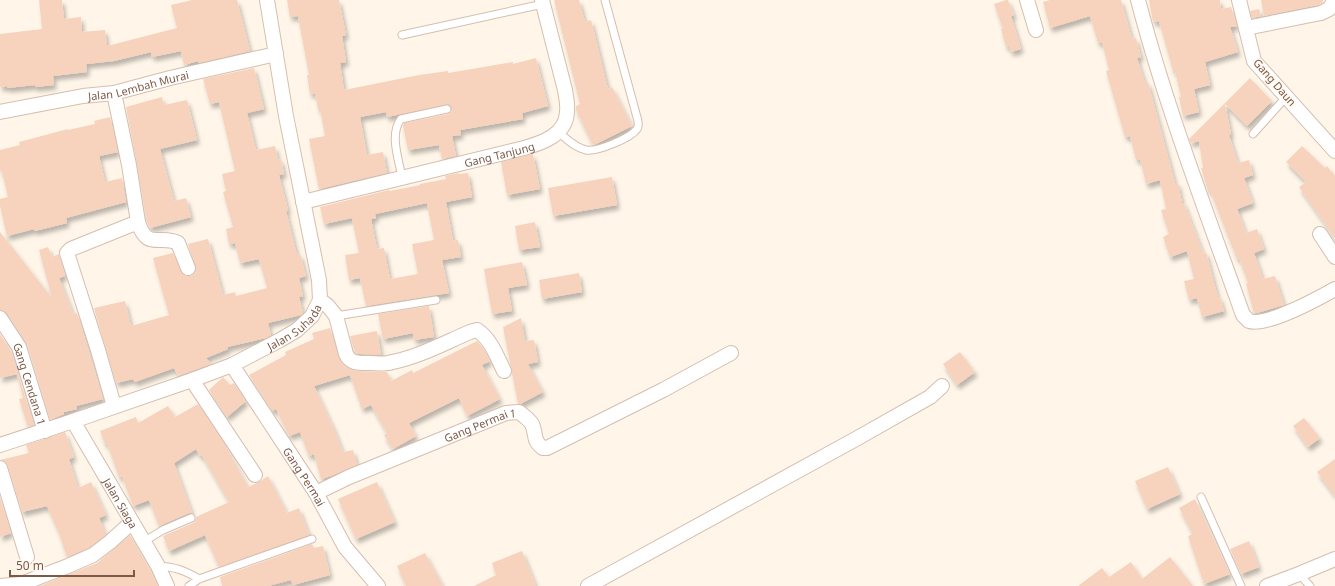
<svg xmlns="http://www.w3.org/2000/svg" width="1335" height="586" font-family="'Noto Sans',sans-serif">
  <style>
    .building { fill: #f7d2bd; fill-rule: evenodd; filter: url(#shadow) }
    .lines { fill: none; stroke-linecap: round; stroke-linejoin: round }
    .service-casing { stroke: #d5beaf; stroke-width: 9 }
    .minor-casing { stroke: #d5beaf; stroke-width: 16 }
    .service { stroke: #fff; stroke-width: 7 }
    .minor { stroke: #fff; stroke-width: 14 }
    .labels { text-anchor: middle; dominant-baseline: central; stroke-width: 3; stroke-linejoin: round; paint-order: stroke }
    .street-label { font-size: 11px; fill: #7d5948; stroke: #fff9f1 }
  </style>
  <defs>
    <filter id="shadow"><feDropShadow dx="2.5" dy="4.5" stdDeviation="2" flood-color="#0004"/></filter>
  </defs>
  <rect width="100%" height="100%" fill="#fff5e8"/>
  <path class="building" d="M39,0H62L64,19L81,17L82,32L105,30L107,46L177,28L171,5L192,0H237L250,51L199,63L198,61L184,65L181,51L152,57L151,52L114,61L86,64L87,72L53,76L54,85L35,87V85L7,88V86L0,87V34L42,29Z
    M287,0H339L346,35L342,36L346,62L340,63L344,90L419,75L448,71V73L513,62V64L536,58L548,106L522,113L523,119L460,130L461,135L452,136L456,156L442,159L439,145L408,150L403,126L404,123L448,114L452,111V108L449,104L387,117L386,112L360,117L367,155L383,152L387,173L319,189L309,139L325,136L320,109H318L315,93L310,94L307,75H309L298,16L290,17Z
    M554,0H579L585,22L591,20L608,89L612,87L632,126L596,144L593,145L576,110V106L580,104Z
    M1006,0H1008L1014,15L1011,16L1021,49L1011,52L1009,46L1006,47L1001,29H1003L994,4Z
    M1050,0H1121L1132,39L1136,38L1141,57L1137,58L1145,83L1148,82L1175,183H1178L1182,203H1184L1203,253L1206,252L1218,298L1220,297L1224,311L1202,317L1197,298L1189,300L1184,281L1194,279L1187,251L1170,257L1163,237L1169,234L1161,210L1166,209L1160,180L1146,184L1140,159L1136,160L1130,136L1125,137L1106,71L1109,70L1102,42L1098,43L1090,16L1050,28L1043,2Z
    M1149,0H1220L1221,9L1231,7L1237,26L1230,27L1238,52L1205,62L1210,85L1194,89L1199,112L1183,116L1179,97H1181L1175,71H1173L1159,21L1153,22Z
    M1261,0H1323V2L1318,5L1264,16Z
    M1259,9L1261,16L1252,18L1250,11Z
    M254,68L264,109L247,113L256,150L275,146L278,160L281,159L284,174L279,175L288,210L286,211L297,255L300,254L306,276L299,278L303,296L299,297L303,313L301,315L268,323L271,335L266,338L227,347L228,349L206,358L211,364L178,376L174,368L135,382L133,379L116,383L94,308L125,301L131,326L169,315L153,258L173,253L182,274L186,276H191L195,273L196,269L188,244L208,239L223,295L235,292L236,296L267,288L259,259L240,263L235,243L229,244L226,229L233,227L223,192L226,191L222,174L235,171L219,102L210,104L203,79Z
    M1250,78L1272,101L1247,126L1225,104L1231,134L1229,135L1238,163L1249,160L1253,175L1244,178L1253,203L1237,209L1246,233L1257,229L1264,249L1254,253L1263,279L1275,276L1284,305L1257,313H1254L1246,284L1248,283L1239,258L1237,259L1210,190L1208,191L1201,168H1203L1199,141L1191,143L1189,139Z
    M162,97L164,105L187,100L197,140L160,149L174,201L186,198L191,217L150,228L146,219L137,164L126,107Z
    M110,117L118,152L99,156L105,182L122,178L126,202L66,218L67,223L35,231L34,229L7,236L0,206V199L8,197L2,171L0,172V150L20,145L19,142L68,129V130L95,124L94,121Z
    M1302,146L1325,168L1327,166L1335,176V238L1299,187L1306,182L1286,162Z
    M533,154L540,189L507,195L501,162Z
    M459,173V174L468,173L472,197L446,202L453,241L458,240L461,257L442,260L449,293L366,306L360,278L349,280L345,255L359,253L352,218L324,224L320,207L389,190L390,191L420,185V184L446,179L445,176ZM427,203L434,240L412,244L418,274L390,279L384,248L377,249L371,219L376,218L375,214Z
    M612,177L617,205L553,216L548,188Z
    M535,222L540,247L519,250L515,226Z
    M0,232L52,298L39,250L48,247L52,257L59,254L65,276L59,278L73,314L77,313L103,399L76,406L77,409L64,412V414L50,420L27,344L7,313L4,311L0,310Z
    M522,262L527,285L508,288L512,311L492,314L484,269Z
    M579,273L582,292L542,299L539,280Z
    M429,306L434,337L414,340L413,333L383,339L378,314Z
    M521,318L525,341L534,340L538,362L528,364L543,392L520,404H518L503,327Z
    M330,328L338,356L344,366L350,369L358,371L387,372L391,381L412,370L413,373L477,341L483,348L490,361L482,365L500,399L467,416L459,398L409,423L416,436L393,449L384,435L387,433L371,405L362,409L350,375L314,386L334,429L343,452L353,450L357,465L331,476L321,479L314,454L309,456L300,432L289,436L276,409L272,411L249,375L286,355L285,352L314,339L312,333Z
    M377,331L381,355L360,354L355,353L350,336Z
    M0,334L11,351L34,425L28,427L19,399L23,398L17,374L0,378Z
    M960,352L975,372L957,385L943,364Z
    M223,377L230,385L234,383L246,401L227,417L209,390Z
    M198,404L224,443L248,487L259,482L268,476L287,513L299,508L309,535L219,567L205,535L169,551L163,536L193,523L195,521L196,517L229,502L202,455L200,456L196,449L174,463L192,513H189L159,526L149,500L133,506L122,476L119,477L107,443L105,444L100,431L136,417L138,423L168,406L175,417Z
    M1304,418L1320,438L1308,447L1293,426Z
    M65,432L74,457L69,459L78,488L91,482L106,515L99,518L106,535L89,548L67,557L61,540H62L47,506L22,512L8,466L5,462L0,460L29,453L26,445Z
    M1335,459V496L1317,472Z
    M1168,467L1180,494L1147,509L1135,481Z
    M377,482L395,522L356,539L338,499Z
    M0,497L11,533L0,537Z
    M1195,499L1230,574L1204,584L1188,536L1193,534L1179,508Z
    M130,535L150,570L158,586H40L97,563Z
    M1249,541L1259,567L1241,574L1230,549Z
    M312,544L314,548L323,546L330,575L293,585L291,580L268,586H222L220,577Z
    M522,551L536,586H474L496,575L492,563Z
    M425,553L443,586H406L397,566Z
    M1170,557L1193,586H1078L1102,568L1109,577L1131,562L1142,579Z"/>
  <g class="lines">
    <defs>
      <path id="service" d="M402,35L543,4
        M558,132C567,139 575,148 586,150C597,152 631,138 637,129C639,127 638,124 638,121L605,0
        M1253,134L1287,96
        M402,178C399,160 389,134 401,119L447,109
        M336,316L436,300
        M1201,497L1241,586
        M143,542L163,530L191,518
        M158,566C175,567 184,570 199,579
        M1299,574L1310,586
        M189,586L199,579L312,539"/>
      <g id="minor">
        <path d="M1027,0L1036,30"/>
        <path d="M1138,0C1166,107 1206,211 1243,315L1249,321C1266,327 1319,298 1335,289"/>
        <path d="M1239,0L1254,61L1335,151"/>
        <path d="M1246,28L1321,13L1329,9L1335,0"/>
        <path d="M114,93L129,165L138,222"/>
        <path id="s1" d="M0,112L83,96L114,93L170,78L276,54"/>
        <path id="s2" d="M303,202L524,148C542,143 566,135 567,112C568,105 566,97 565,90L542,0"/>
        <path d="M1320,234L1335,257"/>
        <path d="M320,300L328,306L336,316L346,354C350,364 360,363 370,363C376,363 383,364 388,363C417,358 444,343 470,332L477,330C491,339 497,357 504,371"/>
        <path id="s3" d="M0,318L19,347L45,431"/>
        <path id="s4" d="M232,365L316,493L345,547L378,586"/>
        <path d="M192,380L255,475"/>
        <path d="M114,406L98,350L67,253L71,249L138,222C147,251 160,234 178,243L188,268"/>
        <path id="s5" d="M73,421L158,566L167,586"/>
        <path id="s6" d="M0,445L73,421L192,380L232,365L280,340L297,330L312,316L320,300L319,280L286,116L267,0"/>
        <path d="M0,468L27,557"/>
        <path id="s7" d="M316,493L349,477L506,413L519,412C524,416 529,419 532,424C537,435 532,440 543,448H547L663,390L731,353"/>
        <path d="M0,586L21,584L68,566L93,555L110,542L132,522"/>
        <path d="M588,586L854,440L930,397L942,386"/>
        <path d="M1267,586L1299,574L1335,559"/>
      </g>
    </defs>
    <use href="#service" class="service-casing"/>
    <use href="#minor" class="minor-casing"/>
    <use href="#service" class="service"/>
    <use href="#minor" class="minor"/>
  </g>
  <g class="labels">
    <g class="street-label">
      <text transform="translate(1275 82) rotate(49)">Gang Daun</text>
      <text stroke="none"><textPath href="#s1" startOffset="141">Jalan Lembah Murai</textPath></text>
      <text stroke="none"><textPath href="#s2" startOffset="202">Gang Tanjung</textPath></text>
      <text stroke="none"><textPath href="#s6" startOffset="319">Jalan Suhada</textPath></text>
      <text stroke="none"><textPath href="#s3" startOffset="73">Gang Cendana 1</textPath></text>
      <text stroke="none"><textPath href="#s7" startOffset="178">Gang Permai 1</textPath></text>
      <text stroke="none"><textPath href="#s4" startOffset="133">Gang Permai</textPath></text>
      <text stroke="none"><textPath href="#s5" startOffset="95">Jalan Siaga</textPath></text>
    </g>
  </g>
  <path d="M10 570v6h124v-6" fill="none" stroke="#7d5948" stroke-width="2"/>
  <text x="16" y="570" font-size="12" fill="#7d5948" stroke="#fff9f1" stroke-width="3" paint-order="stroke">50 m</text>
</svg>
